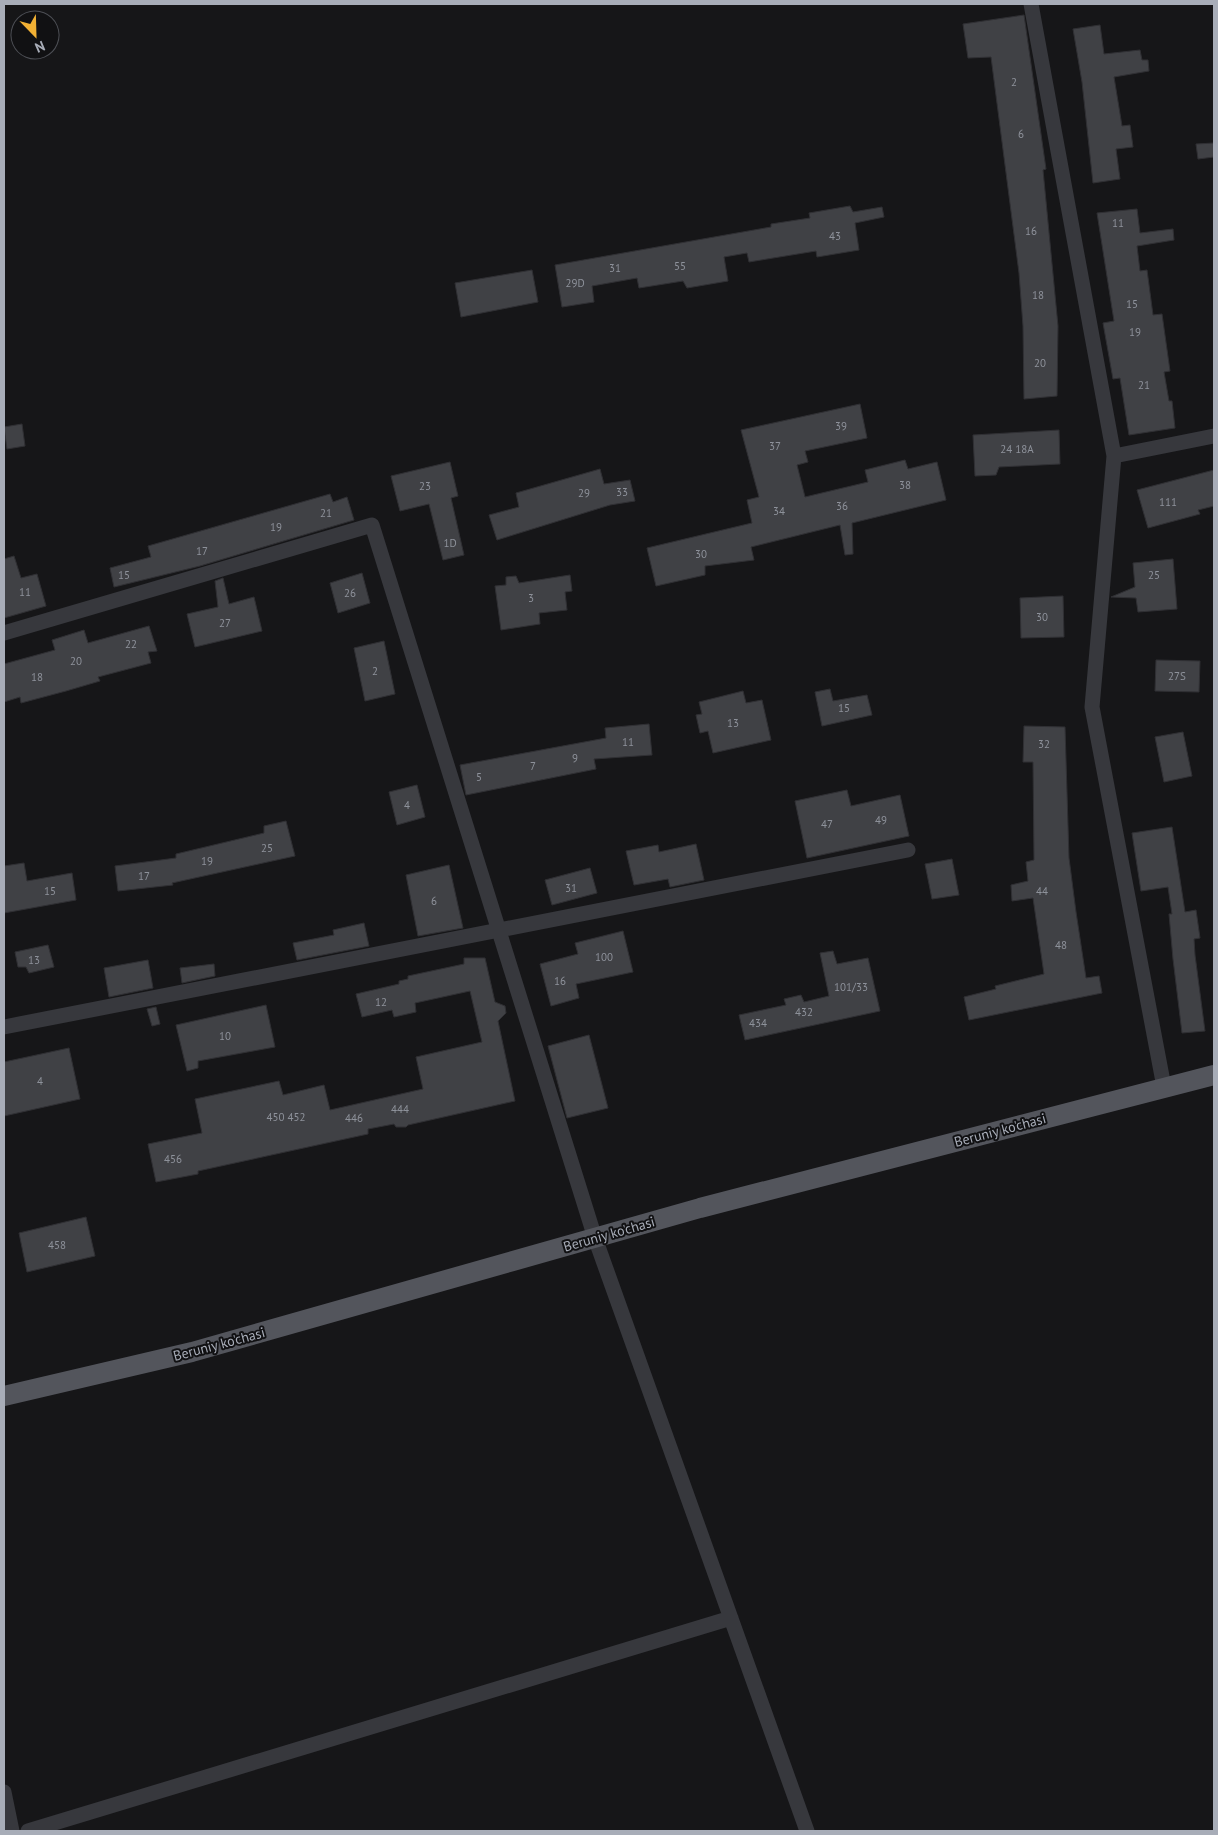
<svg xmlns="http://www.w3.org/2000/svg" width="1218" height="1835" font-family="'PT Sans',sans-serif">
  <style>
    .building { fill: #404145; stroke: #303034 }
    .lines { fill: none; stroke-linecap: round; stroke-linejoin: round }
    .minor { stroke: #37383d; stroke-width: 15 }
    .major { stroke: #53555c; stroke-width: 20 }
    .labels { text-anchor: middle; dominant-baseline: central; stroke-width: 4; stroke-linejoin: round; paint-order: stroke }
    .number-label { font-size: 11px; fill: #8e929b }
    .street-label { font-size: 14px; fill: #a8adb8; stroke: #111113 }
  </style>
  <rect width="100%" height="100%" fill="#161618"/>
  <path class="building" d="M1024,15L1046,169L1043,170L1058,326L1057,396L1024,399L1023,326L1019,273L991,57L968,58L963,24Z
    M1100,25L1104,54L1140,50L1142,60H1148L1149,71L1114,77L1122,126L1130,125L1133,147L1116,149L1120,179L1093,183L1082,82L1073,29Z
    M1214,143V157L1198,159L1196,144Z
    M850,206L853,212L882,207L884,217L855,223L859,250L817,257L816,251L749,262L747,253L724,257L728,281L687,288L683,281L639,288L637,278L592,286L594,302L562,307L555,265L771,227V224L810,218L809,213Z
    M1137,209L1140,233L1173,229L1174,240L1137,246L1140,271L1147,270L1153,315L1162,314L1170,371L1164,372L1169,401H1172L1175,428L1129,435L1120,378L1113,379L1103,323L1114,321L1097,213Z
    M532,270L538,302L461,317L455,283Z
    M860,404L867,438L805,451L808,462L797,465L805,497L868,482L865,470L905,460L908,469L937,462L946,500L852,523L853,554L845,555L840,525L751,547L754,560L705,566V575L656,586L647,548L752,523L747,500L759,497L741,430Z
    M22,424L25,446L7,449L4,427Z
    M1059,430L1060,464L999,467L996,475L975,476L973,435Z
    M450,462L458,496L451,498L464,555L443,560L429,504L400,511L391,476Z
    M600,469L604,484L630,480L635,501L610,505L497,540L489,515L519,507L516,493Z
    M1214,470V506L1198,510L1200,514L1148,528L1137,490Z
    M330,494L333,502L347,497L354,520L200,566L114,587L110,568L151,557L148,546Z
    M14,556L21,578L37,574L46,606L4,618V559Z
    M1173,559L1177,609L1138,612L1136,598L1111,597L1135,587L1133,563Z
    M362,573L370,603L338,613L330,583Z
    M570,575L572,591L565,592L567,610L539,613L540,624L501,630L495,586L506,585V577L516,576L519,583Z
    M223,578L229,604L254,597L262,631L195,647L187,614L218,607L215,581Z
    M1063,596L1064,637L1021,638L1020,598Z
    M149,626L157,651L148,652L151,663L98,677L100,681L66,691L21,703L20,697L4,702V664L55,650L52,640L84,630L88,643Z
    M384,641L395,694L365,701L354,648Z
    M1156,660L1200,661L1199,692L1155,691Z
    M830,689L833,701L867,695L872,715L822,726L815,692Z
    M743,691L746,703L762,700L771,740L713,753L708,731L700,733L696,715L702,714L699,702Z
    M649,724L652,755L594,759L596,769L466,795L460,765L606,738L605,728Z
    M1024,726L1065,727L1069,858L1076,912L1086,978L1099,976L1102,993L969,1020L964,997L996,989L995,986L1044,974L1033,898L1012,901L1011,885L1028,881L1026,862L1034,860L1033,762H1023Z
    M1183,732L1192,776L1164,782L1155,737Z
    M417,785L425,817L397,825L389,792Z
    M847,790L851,806L900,795L909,836L807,858L795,801Z
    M286,821L295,856L172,883L173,885L118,891L115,866L176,858V854L264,833V826Z
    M1172,827L1185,912L1196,910L1200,938L1194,939L1195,955L1205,1031L1182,1033L1173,959L1169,914H1172L1168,887L1141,891L1132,833Z
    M696,844L704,880L670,887L668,879L634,885L626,851L658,845L659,852Z
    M952,859L959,895L932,899L925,864Z
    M24,863L27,881L72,873L76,900L4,913V866Z
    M449,865L463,928L418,936L406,875Z
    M590,868L597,893L552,905L545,880Z
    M364,923L369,946L297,960L293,943L334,935L333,930Z
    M623,931L633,972L576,984L579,998L551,1006L540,964L578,954L575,943Z
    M48,945L54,967L29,973L26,967H18L15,952Z
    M833,951L837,964L868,958L880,1011L745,1040L739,1015L786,1005L784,999L801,995L804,1002L829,996L820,953Z
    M464,958H485L495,1002L505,1006L506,1013L498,1021L515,1101L408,1125L406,1127H396L394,1124L368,1129V1134L198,1171V1174L156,1182L148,1144L202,1133L195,1099L279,1081L283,1095L324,1085L330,1110L423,1089L416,1057L482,1042L470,991L415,1003L416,1012L394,1017L392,1010L362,1017L356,994L399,984V981L408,979V976L464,964Z
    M148,960L153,988L109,997L104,968Z
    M214,964L215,976L182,983L180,968Z
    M266,1005L275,1047L198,1061V1068L187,1071L176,1025Z
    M156,1007L160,1024L152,1026L147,1009Z
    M589,1035L608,1108L567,1118L548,1046Z
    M69,1048L80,1099L4,1116V1062Z
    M86,1217L95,1256L27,1272L19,1233Z"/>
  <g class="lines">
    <path class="minor" d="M1031,4L1114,456L1092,707L1164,1087
      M1114,456L1214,436
      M4,633L372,525L595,1238L807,1831
      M4,1027L908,850
      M4,1792L12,1831
      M28,1831L731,1618"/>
    <path class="major" d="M4,1396L192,1352L700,1208L1214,1075"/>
  </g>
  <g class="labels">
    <g class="number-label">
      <text x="1014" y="82">2</text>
      <text x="1021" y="134">6</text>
      <text x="1118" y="223">11</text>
      <text x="1031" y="231">16</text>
      <text x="835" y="236">43</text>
      <text x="680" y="266">55</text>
      <text x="615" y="268">31</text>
      <text x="575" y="283">29D</text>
      <text x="1038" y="295">18</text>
      <text x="1132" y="304">15</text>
      <text x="1135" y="332">19</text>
      <text x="1040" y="363">20</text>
      <text x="1144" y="385">21</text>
      <text x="841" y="426">39</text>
      <text x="775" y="446">37</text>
      <text x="1017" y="449">24 18A</text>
      <text x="905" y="485">38</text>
      <text x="425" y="486">23</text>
      <text x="622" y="492">33</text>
      <text x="584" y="493">29</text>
      <text x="1168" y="502">111</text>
      <text x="842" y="506">36</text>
      <text x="779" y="511">34</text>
      <text x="326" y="513">21</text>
      <text x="276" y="527">19</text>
      <text x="450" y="543">1D</text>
      <text x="202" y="551">17</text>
      <text x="701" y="554">30</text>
      <text x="124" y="575">15</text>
      <text x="1154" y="575">25</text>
      <text x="25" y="592">11</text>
      <text x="350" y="593">26</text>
      <text x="531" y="598">3</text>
      <text x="1042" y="617">30</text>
      <text x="225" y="623">27</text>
      <text x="131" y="644">22</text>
      <text x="76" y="661">20</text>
      <text x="375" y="671">2</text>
      <text x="1177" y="676">27S</text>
      <text x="37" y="677">18</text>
      <text x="844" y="708">15</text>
      <text x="733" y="723">13</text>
      <text x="628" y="742">11</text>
      <text x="1044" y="744">32</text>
      <text x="575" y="758">9</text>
      <text x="533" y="766">7</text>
      <text x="479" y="777">5</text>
      <text x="407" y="805">4</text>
      <text x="881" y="820">49</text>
      <text x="827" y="824">47</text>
      <text x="267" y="848">25</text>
      <text x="207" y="861">19</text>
      <text x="144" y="876">17</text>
      <text x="571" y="888">31</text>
      <text x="50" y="891">15</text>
      <text x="1042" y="891">44</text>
      <text x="434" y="901">6</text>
      <text x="1061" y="945">48</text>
      <text x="604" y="957">100</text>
      <text x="34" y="960">13</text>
      <text x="560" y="981">16</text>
      <text x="851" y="987">101/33</text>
      <text x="381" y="1002">12</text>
      <text x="804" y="1012">432</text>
      <text x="758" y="1023">434</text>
      <text x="225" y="1036">10</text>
      <text x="40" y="1081">4</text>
      <text x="400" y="1109">444</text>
      <text x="286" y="1117">450 452</text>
      <text x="354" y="1118">446</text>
      <text x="173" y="1159">456</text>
      <text x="57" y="1245">458</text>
    </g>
    <g class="street-label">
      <text transform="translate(1000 1130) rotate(-15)">Beruniy ko'chasi</text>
      <text transform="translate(609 1234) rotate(-16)">Beruniy ko'chasi</text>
      <text transform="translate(219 1344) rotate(-15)">Beruniy ko'chasi</text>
    </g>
  </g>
  <rect width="1218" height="1835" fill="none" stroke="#a8adb8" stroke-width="10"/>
  <g transform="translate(35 35) rotate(157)"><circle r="24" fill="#111113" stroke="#4d4f55"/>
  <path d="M0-4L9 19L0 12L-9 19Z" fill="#f2b134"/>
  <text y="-8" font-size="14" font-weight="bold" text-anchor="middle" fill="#a8adb8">N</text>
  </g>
</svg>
